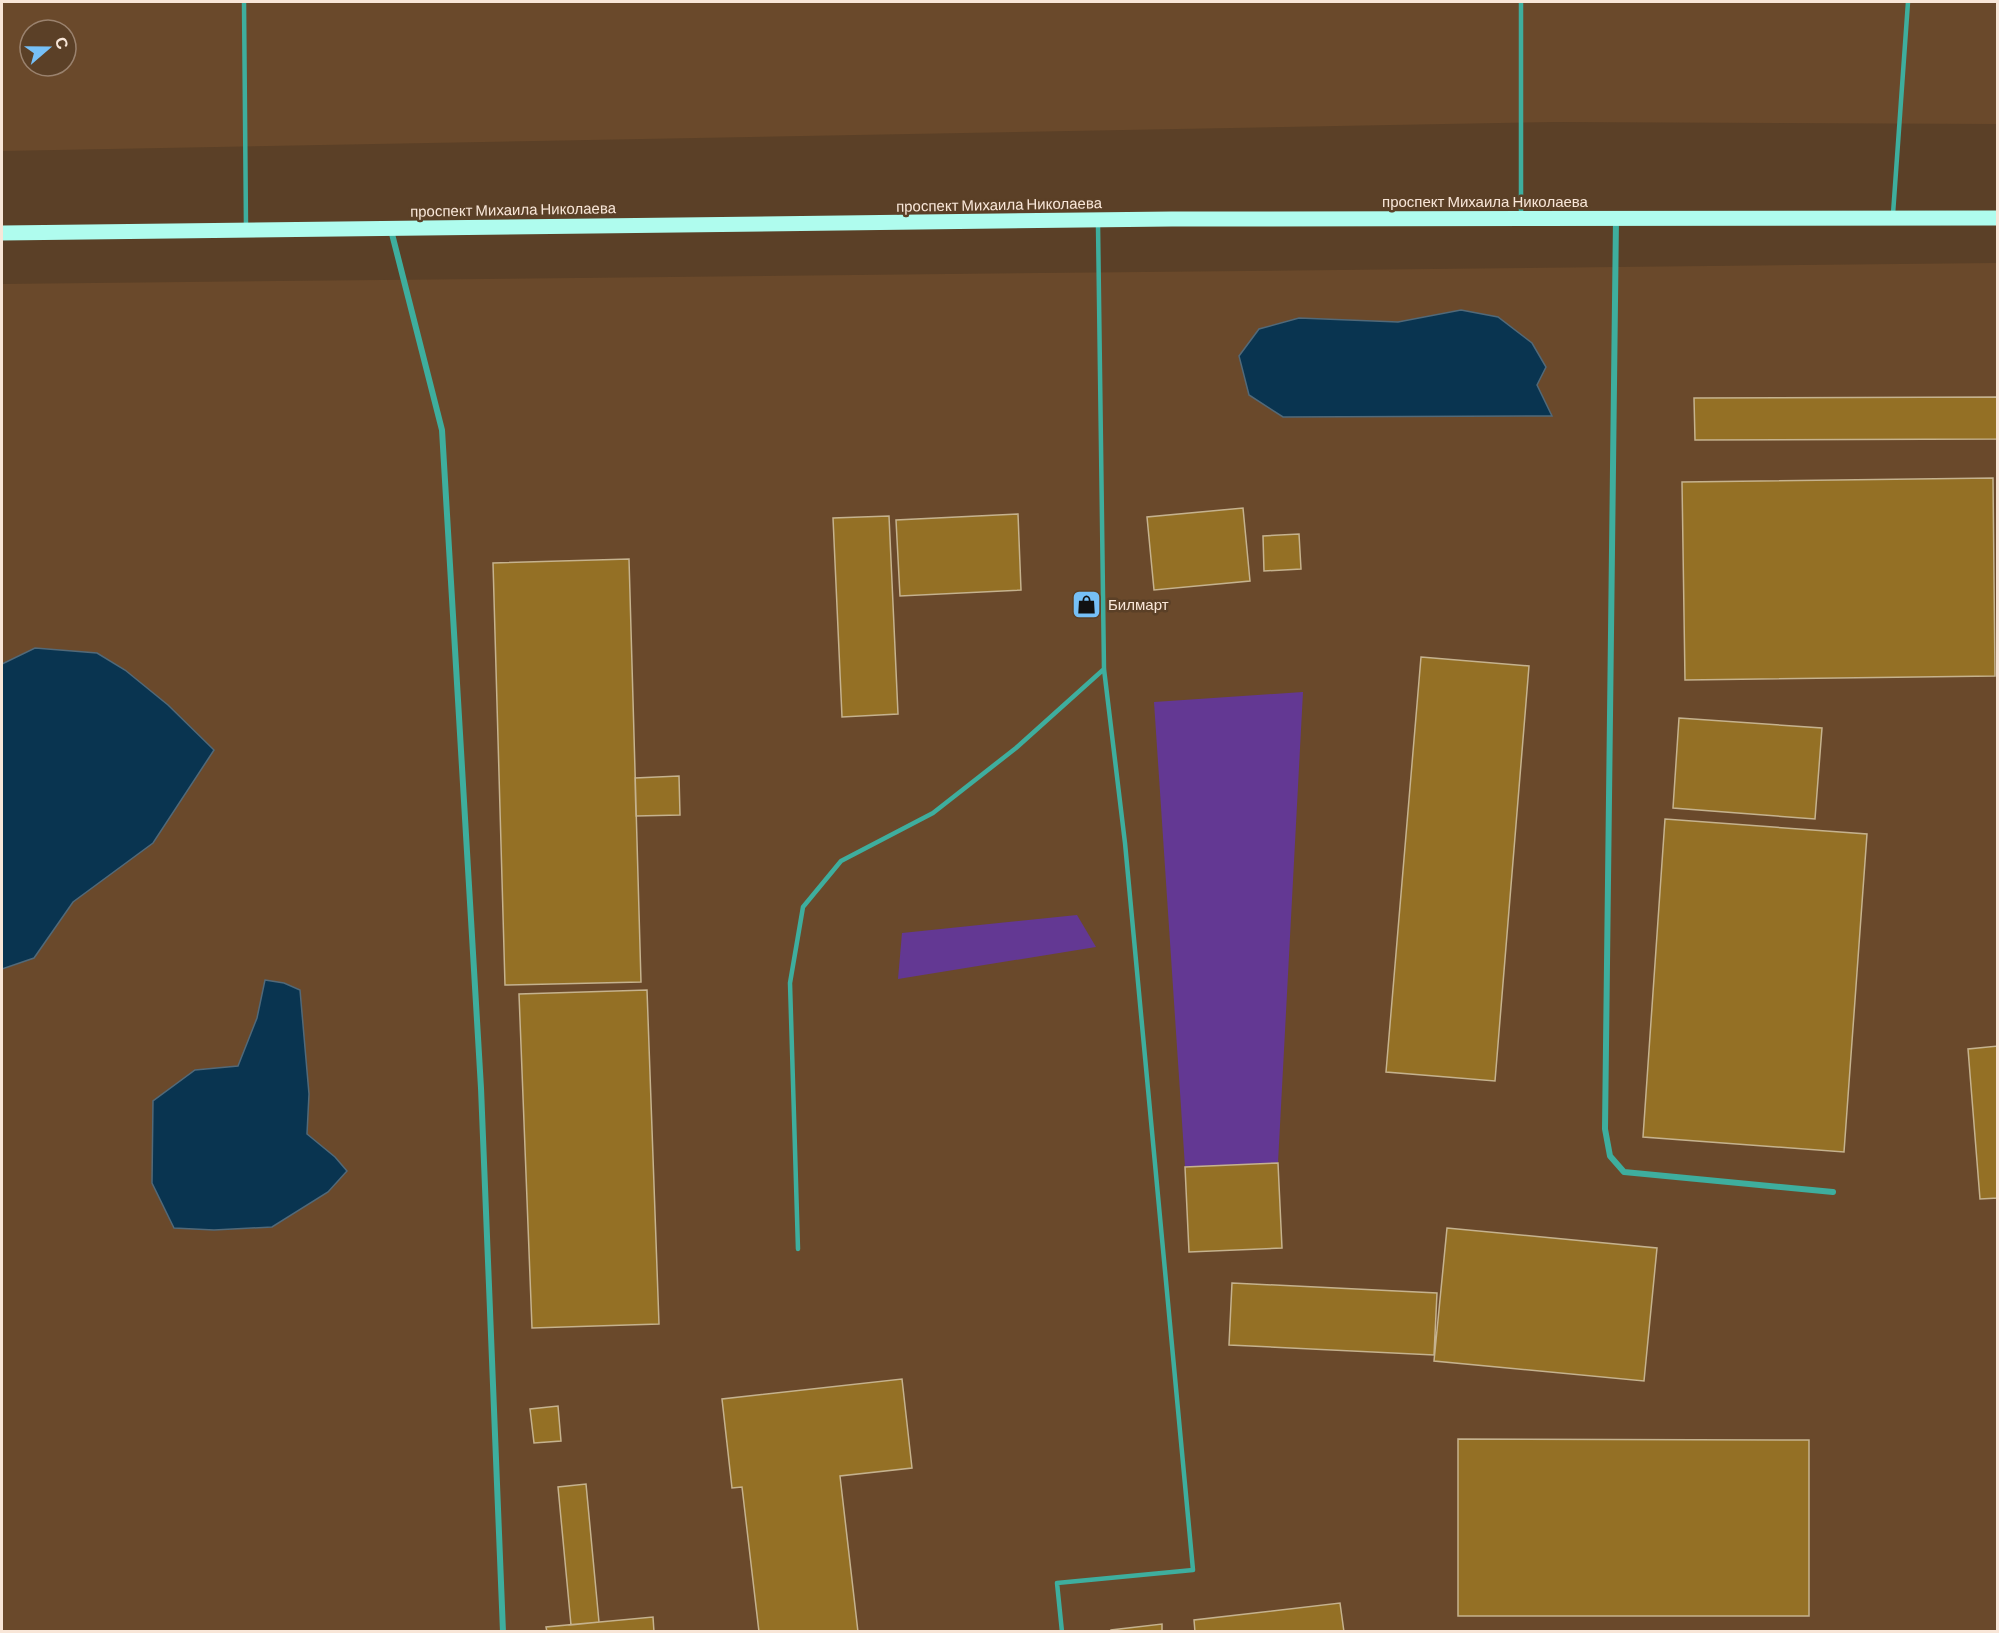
<svg xmlns="http://www.w3.org/2000/svg" width="1999" height="1633" font-family="Barlow,sans-serif">
  <style>
    .built { fill: #6a492b; fill-rule: evenodd }
    .green { fill: #633893 }
    .water { fill: #093450; stroke: #516979; stroke-width: 1.5 }
    .building { fill: #947025; stroke: #c5b28e; stroke-width: 1.5 }
    .lines { fill: none; stroke-linecap: round; stroke-linejoin: round }
    .service { stroke: #3eae9e; stroke-width: 4.5 }
    .minor { stroke: #3eae9e; stroke-width: 6 }
    .primary { stroke: #affcee; stroke-width: 15 }
    .labels { text-anchor: middle; dominant-baseline: central; stroke-width: 5; stroke-linejoin: round; paint-order: stroke }
    .street-label { font-size: 15px; fill: #f8e6d8; stroke: #5b4027 }
    .poi-label { font-size: 15px; fill: #f8e6d8; stroke: #5b4027; text-anchor: start }
  </style>
  <rect width="100%" height="100%" fill="#5b4027"/>
  <path class="built" d="M2,2H1997V124L1556,122L2,151ZM30,30H66V66H30Z
    M1997,263V1631H2V284Z"/>
  <path class="green" d="M1303,692L1278,1163L1185,1167L1154,702Z
    M1077,915L1096,947L898,979L902,933Z"/>
  <path class="water" d="M1461,310L1498,317L1532,343L1546,367L1537,385L1552,416L1283,417L1249,395L1239,356L1259,329L1299,318L1398,322Z
    M35,648L97,653L125,670L168,705L214,750L153,843L73,902L34,958L2,969V664Z
    M265,980L284,983L300,990L309,1094L307,1134L335,1157L347,1171L328,1192L272,1227L214,1230L174,1228L152,1183L153,1101L195,1070L238,1066L257,1018Z"/>
  <path class="building" d="M1998,397V439L1695,440L1694,398Z
    M1993,478L1995,676L1685,680L1682,482Z
    M1243,508L1250,581L1154,590L1147,517Z
    M1018,514L1021,590L900,596L896,520Z
    M889,516L898,714L842,717L833,518Z
    M1299,534L1301,569L1264,571L1263,536Z
    M629,559L641,982L505,985L493,563Z
    M1421,657L1529,666L1495,1081L1386,1072Z
    M1679,718L1822,728L1815,819L1673,808Z
    M679,776L680,815L636,816L635,778Z
    M1665,819L1867,834L1844,1152L1643,1137Z
    M647,990L659,1324L532,1328L519,994Z
    M1998,1046V1198L1980,1199L1968,1049Z
    M1278,1163L1282,1248L1189,1252L1185,1167Z
    M1447,1228L1657,1248L1644,1381L1434,1361Z
    M1232,1283L1437,1293L1434,1355L1229,1345Z
    M902,1379L912,1468L840,1476L858,1632H759L742,1487L732,1488L722,1399Z
    M558,1406L561,1441L534,1443L530,1409Z
    M1458,1439L1809,1440V1616H1458Z
    M586,1484L599,1622L571,1625L558,1487Z
    M1340,1603L1344,1632H1195L1194,1620Z
    M653,1617L654,1632H547L546,1627Z
    M1162,1624V1632H1111V1630Z"/>
  <g class="lines">
    <path class="service" d="M244,2L246,227
      M1893,214L1908,2
      M1521,216V2
      M798,1249L790,983L803,907L841,861L933,813L1016,748L1104,669
      M1062,1632L1057,1583L1193,1570L1125,843L1104,669L1098,224"/>
    <path class="minor" d="M1616,219L1605,1129L1610,1156L1624,1172L1833,1192
      M391,230L442,430L481,1088L503,1632"/>
    <path class="primary" d="M2,233L1172,219L1998,218"/>
  </g>
  <defs>
    <symbol id="shop-square" viewBox="-11 -11 22 22"><rect x="-9" y="-9" width="18" height="18" rx="4" fill="#76c0f7" stroke="#5b4027"/><path d="M-5-2.5h2.3a2.7 3.5 0 0 1 5.4 0H5L5.5 6h-11ZM-1.5-2.5h3a1.5 2.3 0 0 0-3 0Z" fill="#111"/></symbol>
  </defs>
  <g fill-rule="evenodd">
    <use href="#shop-square" x="1070" y="588" width="33" height="33"/>
  </g>
  <g class="labels">
    <g class="street-label">
      <text x="1485" y="201">проспект Михаила Николаева</text>
      <text transform="translate(999 204) rotate(-1)">проспект Михаила Николаева</text>
      <text transform="translate(513 209) rotate(-1)">проспект Михаила Николаева</text>
    </g>
    <g class="poi-label">
      <text x="1108" y="604">Билмарт</text>
    </g>
  </g>
  <rect width="1999" height="1633" fill="none" stroke="#f8e6d8" stroke-width="6"/>
  <g transform="translate(48 48) rotate(70)"><circle r="28" fill="#5b4027" stroke="#9a826e" stroke-width="1.5"/>
  <path d="M0-4.5L10 22L0 15L-10 22Z" fill="#76c0f7"/>
  <text y="-9" font-size="16" font-weight="bold" text-anchor="middle" fill="#f8e6d8">С</text>
  </g>
</svg>
